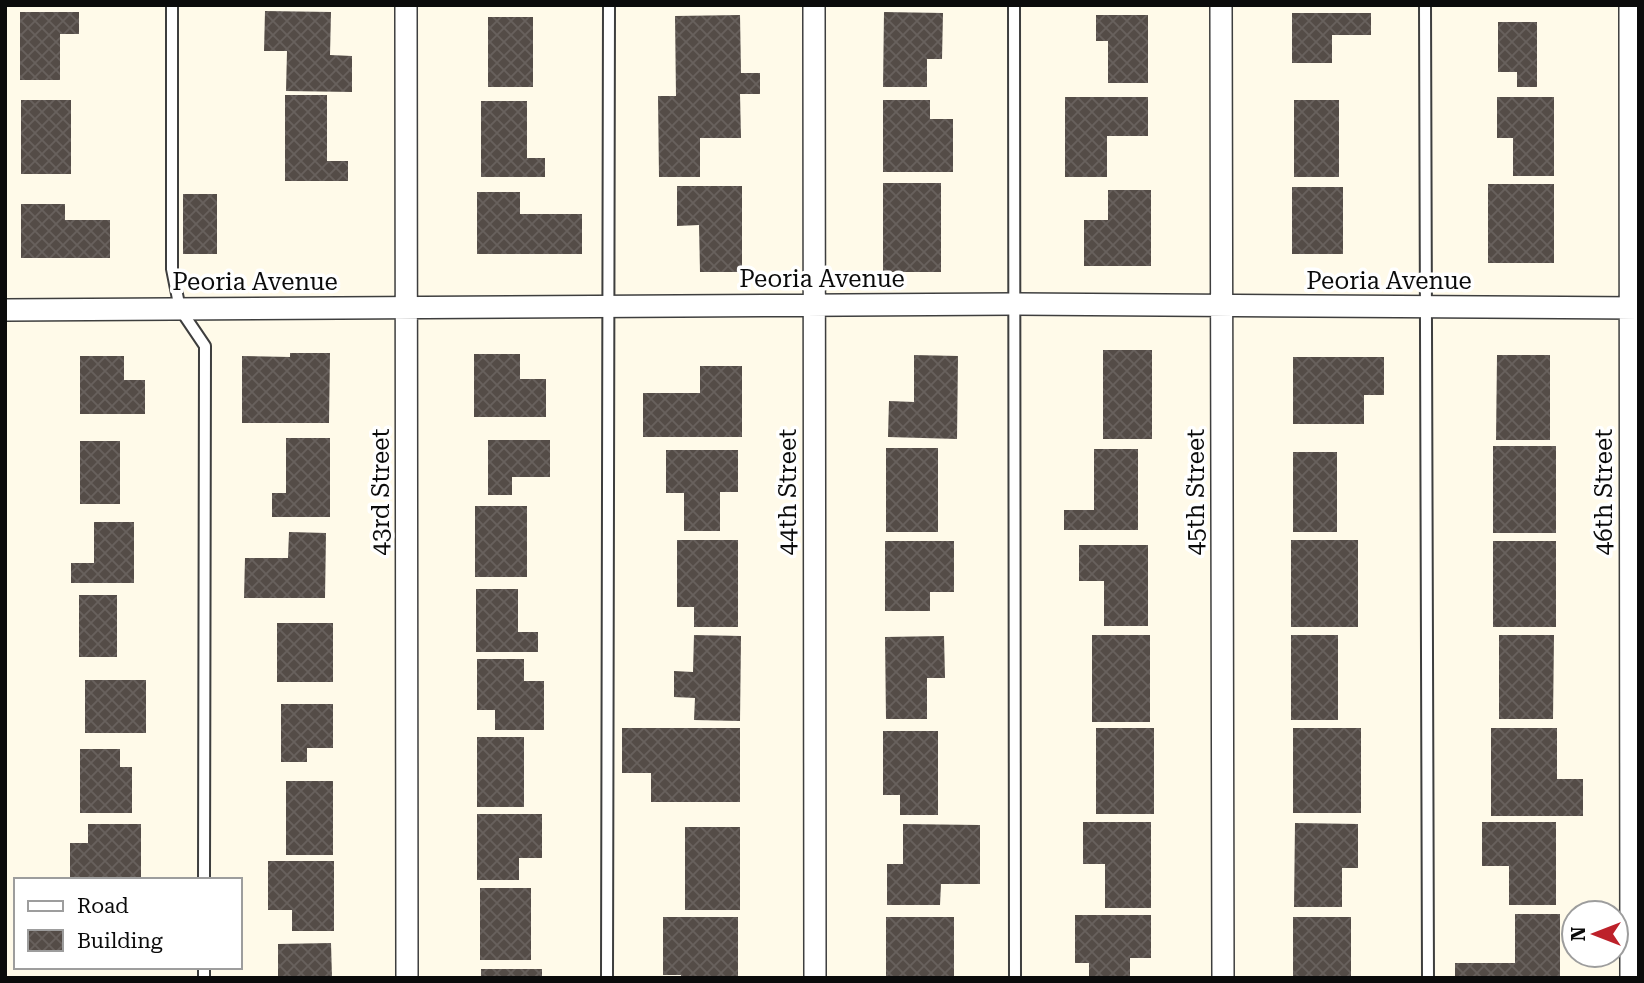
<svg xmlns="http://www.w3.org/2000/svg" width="1644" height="983" font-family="'Roboto Serif',serif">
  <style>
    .building { fill: url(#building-cross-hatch) }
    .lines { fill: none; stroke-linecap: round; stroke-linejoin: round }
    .lane-casing { stroke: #3e3e3e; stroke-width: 14 }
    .street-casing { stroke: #3e3e3e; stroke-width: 24 }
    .lane { stroke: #fff; stroke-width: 10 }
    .street { stroke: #fff; stroke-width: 21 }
    .labels { text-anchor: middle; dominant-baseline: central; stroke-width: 7; stroke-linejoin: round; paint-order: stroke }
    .street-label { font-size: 24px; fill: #0b0b0b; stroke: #fff }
  </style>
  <defs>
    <pattern id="building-cross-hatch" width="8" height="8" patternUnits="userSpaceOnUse" patternTransform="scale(1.75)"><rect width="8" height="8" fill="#544c47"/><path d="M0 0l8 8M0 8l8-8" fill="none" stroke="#68615d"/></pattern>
  </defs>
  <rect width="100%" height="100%" fill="#fffae9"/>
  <path class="building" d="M265,11L331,12L330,55L352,56V92L286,91L287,51H264Z
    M20,12H79V34H60V80H20Z
    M884,12L943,13L942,59H927V87H883Z
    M1292,13H1371V35H1332V63H1292Z
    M740,15L741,73H760V94H740L741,138H700V177H659L658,96H676L675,16Z
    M1096,15H1148V83H1108V41H1096Z
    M488,17H533V87H488Z
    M1498,22H1537V87H1517V72H1498Z
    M285,95H327V161H348V181H285Z
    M1065,97H1148V136H1107V177H1065Z
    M1497,97H1554V176H1513V138H1497Z
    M21,100H71V174H21Z
    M883,100H930V119H953V172H883Z
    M1294,100H1339V177H1294Z
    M481,101H527V158H545V177H481Z
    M883,183H941V272H883Z
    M1488,184H1554V263H1488Z
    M677,186H742V272H700L699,225L677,226Z
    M1292,187H1343V254H1292Z
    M1108,190H1151V266H1084V220H1108Z
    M477,192H520V214H582V254H477Z
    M183,194H217V254H183Z
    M21,204H65V220H110V258H21Z
    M1103,350H1152V439H1103Z
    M290,353H330L329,423H242V356L290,357Z
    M474,354H520V379H546V417H474Z
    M914,355L958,356L957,439L888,437L889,401L914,402Z
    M1497,355H1550V440H1496Z
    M80,356H124V380H145V414H80Z
    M1293,357H1384V395H1364V424H1293Z
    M700,366H742V437H643V393H700Z
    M286,438H330V517H272V493H286Z
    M488,440H550V477H512V495H488Z
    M80,441H120V504H80Z
    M1493,446H1556V533H1493Z
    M886,448H938V532H886Z
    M1094,449H1138V530H1064V510H1094Z
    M666,450H738V492H720V531H684V493H666Z
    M1293,452H1337V532H1293Z
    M475,506H527V577H475Z
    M94,522H134V583H71V563H94Z
    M289,532L326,533L325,598H244L245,558H288Z
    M677,540H738V627H694V607H677Z
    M1291,540H1358V627H1291Z
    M885,541H954V592H930V611H885Z
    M1493,541H1556V627H1493Z
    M1079,545H1148V626H1104V581H1079Z
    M476,589H518V632H538V652H476Z
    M79,595H117V657H79Z
    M277,623H333V682H277Z
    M694,635L741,636L740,721L694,720L695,698L674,697V671L693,672Z
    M1092,635H1150V722H1092Z
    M1291,635H1338V720H1291Z
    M1499,635H1554L1553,719H1499Z
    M944,636L945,678H927V719H886L885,637Z
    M477,659H524V681H544V730H495V710H477Z
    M85,680H146V733H85Z
    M281,704H333V748H307V762H281Z
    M622,728H740V802H651V773H622Z
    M1096,728H1154V814H1096Z
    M1293,728H1361V813H1293Z
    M1491,728H1557V779H1583V816H1491Z
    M883,731H938V815H900V795H883Z
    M477,737H524V807H477Z
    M80,749H120V767H132V813H80Z
    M286,781H333V855H286Z
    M477,814H542V858H519V880H477Z
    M1083,822H1151V908H1105V864H1083Z
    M1482,822H1556V905H1509V866H1482Z
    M1295,823L1358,824V868H1342V907H1294Z
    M88,824H141V880H70V843H88Z
    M903,824L980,825V884H941L940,905H887V864H903Z
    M685,827H740V910H685Z
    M268,861H334V931H292V910H268Z
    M480,888H531V960H480Z
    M1515,914H1560V978H1455V963H1515Z
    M1075,915H1151V958H1130V978H1089V963H1075Z
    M663,917H738V978H681V975H663Z
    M886,917H954V978H886Z
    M1293,917H1351V978H1293Z
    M331,943L332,978H278V944Z
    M481,969H542V978H481Z"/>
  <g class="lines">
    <defs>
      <path id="lane" d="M172,5V269L180,309L205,346L204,880
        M1014,5L1015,978
        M1425,5L1428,978
        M204,978V967
        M607,978L609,5"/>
      <path id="street" d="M406,5L407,978
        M814,5L815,978
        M1221,5L1223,978
        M1630,5L1631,978
        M5,310L1015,304L1639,308"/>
    </defs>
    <use href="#lane" class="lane-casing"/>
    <use href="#street" class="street-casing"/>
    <use href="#lane" class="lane"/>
    <use href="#street" class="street"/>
  </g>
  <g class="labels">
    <g class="street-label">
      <text x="822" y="279">Peoria Avenue</text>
      <text x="1389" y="281">Peoria Avenue</text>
      <text x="255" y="282">Peoria Avenue</text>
      <text transform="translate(381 492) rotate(-90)">43rd Street</text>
      <text transform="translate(788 492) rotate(-90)">44th Street</text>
      <text transform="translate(1196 492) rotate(-90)">45th Street</text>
      <text transform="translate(1604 492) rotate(-90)">46th Street</text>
    </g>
  </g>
  <rect width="1644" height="983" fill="none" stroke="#0b0b0b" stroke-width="14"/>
  <rect x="14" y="878" width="228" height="91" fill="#ffffff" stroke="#9d9d9d" stroke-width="2"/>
  <rect x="28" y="901" width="35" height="10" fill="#ffffff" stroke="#9d9d9d" stroke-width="2"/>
  <text x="77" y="913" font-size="21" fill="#0b0b0b">Road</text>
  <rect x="28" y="930" width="35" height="21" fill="url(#building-cross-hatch)" stroke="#9d9d9d" stroke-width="2"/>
  <text x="77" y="948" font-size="21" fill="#0b0b0b">Building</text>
  <g transform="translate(1595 934) rotate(270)"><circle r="33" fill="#ffffff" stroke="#9d9d9d" stroke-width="2"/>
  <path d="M0-5L12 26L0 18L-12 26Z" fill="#bd212a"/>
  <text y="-10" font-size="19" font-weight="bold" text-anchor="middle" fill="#0b0b0b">N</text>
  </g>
</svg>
